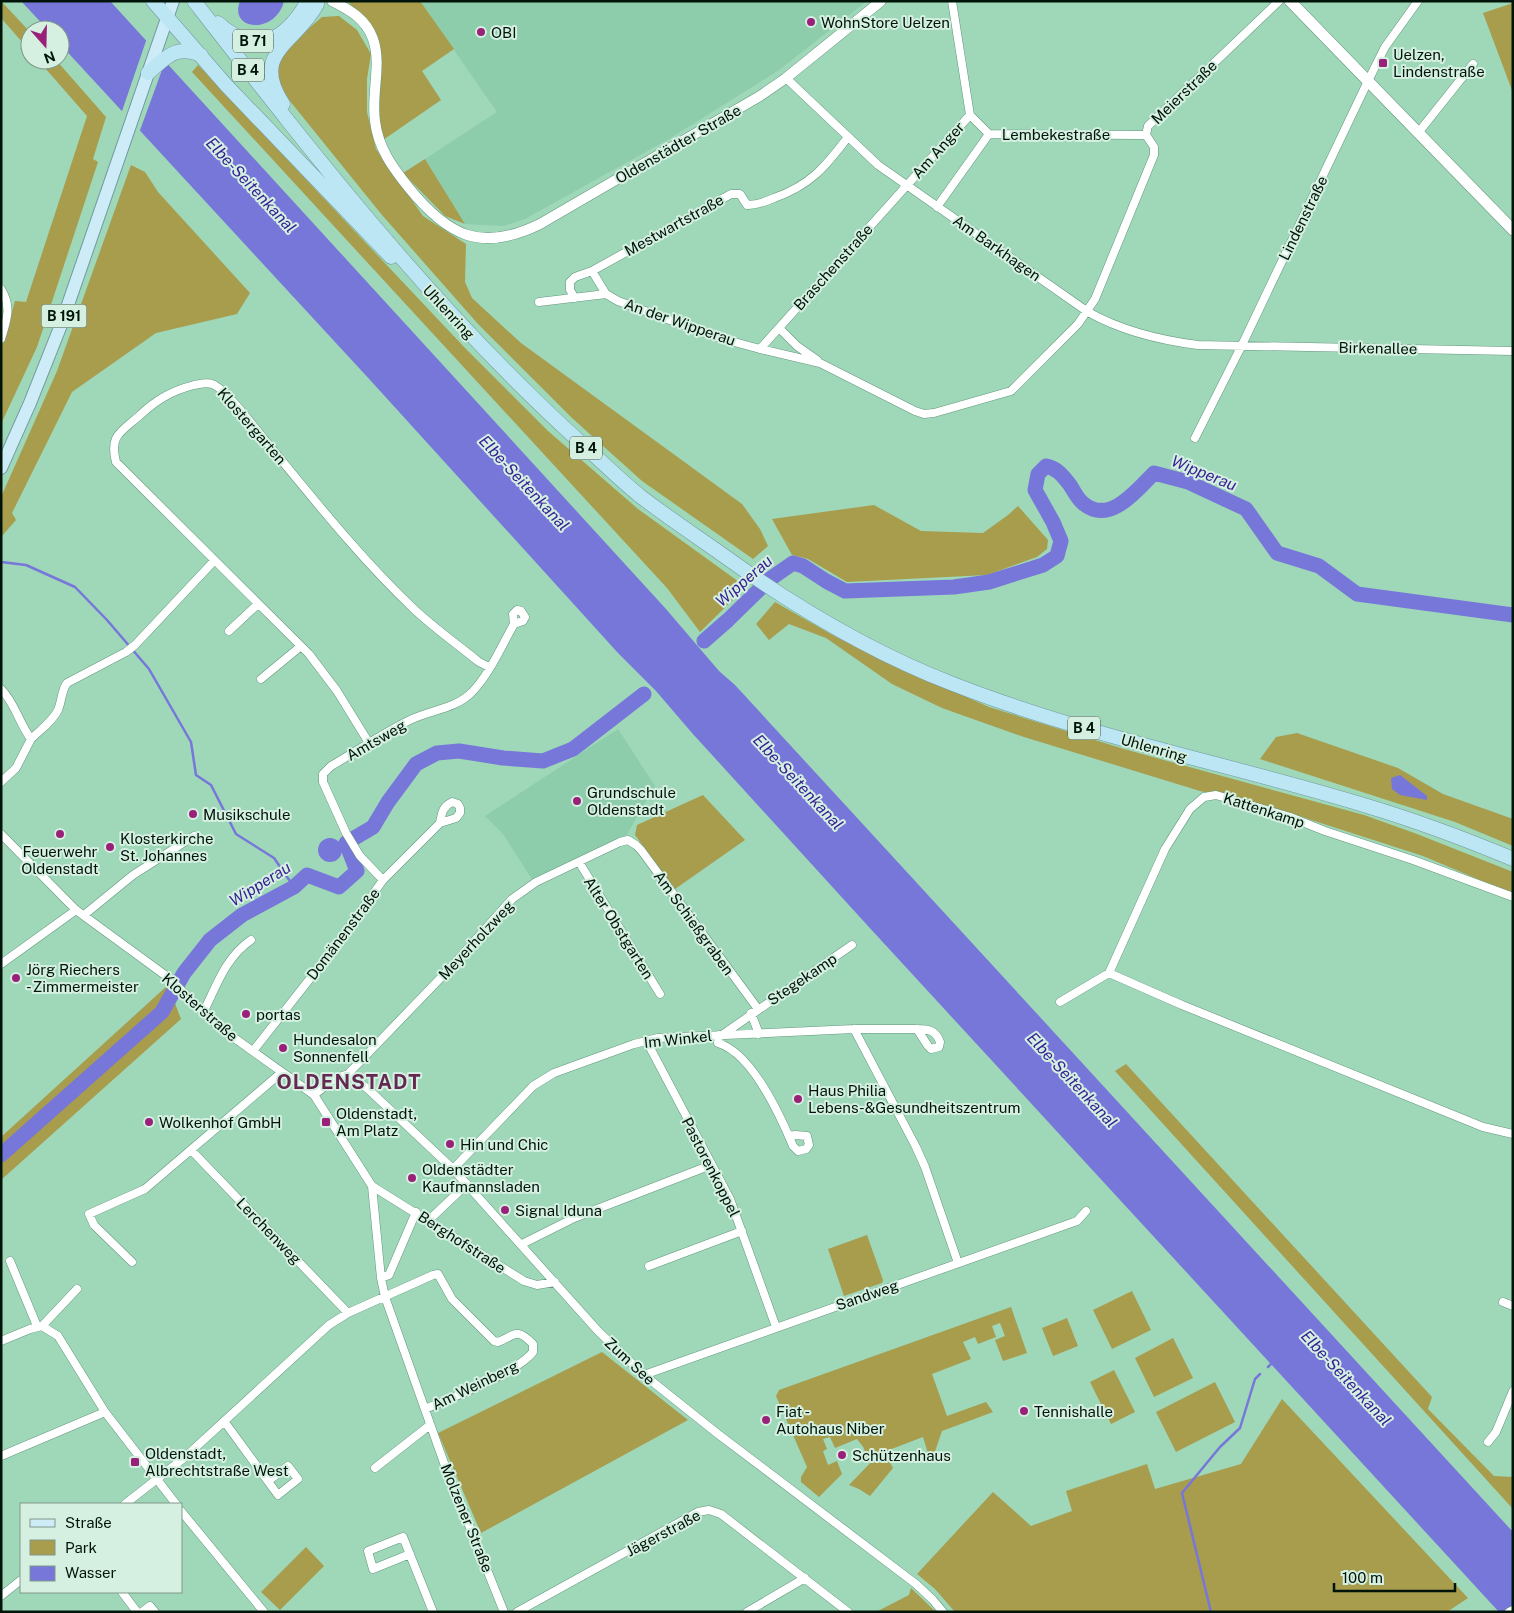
<svg xmlns="http://www.w3.org/2000/svg" width="1514" height="1613" font-family="'Public Sans',sans-serif">
  <style>
    .built { fill: #8dcdab }
    .green { fill: #a89c4d }
    .water { fill: #7777da }
    .pier { fill: #9fd7b9 }
    .lines { fill: none; stroke-linecap: round; stroke-linejoin: round }
    .stream { stroke: #7777da; stroke-width: 2.5 }
    .river { stroke: #7777da; stroke-width: 15 }
    .minor-casing { stroke: #63987d; stroke-width: 9 }
    .tertiary-casing { stroke: #63987d; stroke-width: 11 }
    .secondary-casing { stroke: #63987d; stroke-width: 12 }
    .primary-casing { stroke: #7099a1; stroke-width: 14 }
    .trunk-casing { stroke: #7099a1; stroke-width: 15 }
    .minor { stroke: #fff; stroke-width: 8 }
    .tertiary { stroke: #fff; stroke-width: 10 }
    .secondary { stroke: #fff; stroke-width: 11 }
    .primary { stroke: #cdecf7; stroke-width: 12 }
    .trunk { stroke: #bce6f4; stroke-width: 14 }
    .poi-dot { fill: #9a217a; stroke: #d5f0e1; stroke-width: 2 }
    .labels { text-anchor: middle; dominant-baseline: central; stroke-width: 4; stroke-linejoin: round; paint-order: stroke }
    .shield { fill: #d5f0e1; stroke: #41564a; stroke-width: 1 }
    .shield-label { font-size: 14px; font-weight: bold; fill: #01140a }
    .poi-label { font-size: 15px; fill: #01140a; stroke: #d5f0e1; text-anchor: start }
    .street-label { font-size: 15px; fill: #01140a; stroke: #d5f0e1 }
    .water-label { font-size: 16px; font-style: italic; fill: #341e93; stroke: #d5f0e1 }
    .district-label { font-size: 20px; font-weight: bold; letter-spacing: 1px; fill: #632951; stroke: #d5f0e1 }
  </style>
  <rect width="100%" height="100%" fill="#9fd7b9"/>
  <path class="built" d="M420,1H867L779,70L669,139L525,219L503,226L465,224L425,159L497,112Z
    M618,729L655,786L626,836L533,881L503,834L485,816Z"/>
  <path class="green" d="M1,1L30,32V51L1,18Z
    M347,1H420L454,49L422,71L441,100L383,140L380,128L370,23Z
    M1513,3V93L1483,13Z
    M339,16L357,30L371,54L367,79V112L376,149L423,216L466,244L465,282L472,298L521,343L742,504L760,529L768,546L753,559L642,481L572,418L478,324L382,215L281,90L275,70L283,50L322,17Z
    M38,60H56L106,117L93,159L98,162L37,347L1,424V349L15,301L26,302L87,116Z
    M198,65L465,348L548,431L638,509L746,587L700,632L667,588L192,72Z
    M425,159L465,224L445,216L403,173Z
    M131,165L145,172L158,192L250,293L237,314L156,333L72,392L12,513L16,520L1,537V497L57,371Z
    M874,505L921,531L983,533L1008,515L1018,506L1048,540L1047,549L1037,557L987,575L847,582L808,559L792,555L772,519Z
    M775,602L836,637L879,658L989,707L1124,749L1364,815L1417,834L1513,872V894L1423,856L1271,807L1200,791L1024,737L942,708L892,684L826,638L789,624L769,640L756,624Z
    M1297,733L1398,768L1443,794L1513,819V846L1455,822L1260,759L1276,737Z
    M703,795L745,840L675,889L635,835L637,825Z
    M168,985L181,1019L1,1180V1137Z
    M1126,1064L1432,1397L1428,1409L1494,1476L1513,1477V1509L1115,1071Z
    M867,1235L883,1280L882,1283L844,1296L828,1249Z
    M1132,1291L1151,1330L1112,1349L1093,1310Z
    M1011,1307L1027,1353L1003,1361L995,1340L1005,1336L1000,1323L992,1326L996,1337L978,1344L975,1337L963,1342L971,1359L932,1374L947,1416L986,1402L993,1412L942,1431L931,1463L923,1437L881,1453L887,1457L893,1468L870,1496L859,1489L849,1485L880,1453L875,1452L866,1459L864,1448L857,1439L835,1448L830,1437L823,1439L827,1449L823,1451L828,1465L837,1461L842,1474L819,1497L801,1482V1477L807,1467L776,1396L779,1390Z
    M1067,1318L1078,1346L1053,1356L1042,1328Z
    M1173,1338L1193,1378L1154,1397L1135,1358Z
    M602,1352L688,1420L481,1533L438,1433Z
    M1114,1370L1135,1412L1111,1424L1090,1382Z
    M1215,1382L1235,1422L1176,1452L1156,1412Z
    M1282,1399L1468,1598L1447,1612H955L935,1589L917,1574L993,1492L1031,1526L1072,1511L1066,1491L1147,1464L1155,1489L1241,1464Z
    M306,1547L324,1566L280,1610L261,1592Z
    M911,1588L936,1612H876L909,1595Z"/>
  <path class="water" d="M21,1H110L517,446L666,609L719,671L735,685L1513,1532V1612H1499L868,926L692,733L656,691L618,653L371,381L60,44V30H48Z
    M240,1H284C276,35 228,31 240,1Z
    M1400,775L1427,796V800L1400,795L1392,789L1391,778Z
    M318 850a12 12 0 1 1 24 0a12 12 0 1 1-24 0Z"/>
  <path class="pier" d="M147,38L169,62L162,70L139,133L121,114Z"/>
  <g class="lines">
    <path class="stream" d="M1,562L26,565L75,587L107,620L149,669L191,742L196,775L211,785L236,834L274,858L294,887
      M1268,1367L1271,1364
      M1211,1612L1182,1493L1220,1447L1240,1428L1255,1379L1260,1374"/>
    <path class="river" d="M704,641L728,620L770,579L793,563L803,566L826,581L845,591L954,587L989,582L1043,565L1057,556L1061,541L1053,522L1035,490L1038,474L1046,466C1057,468 1063,476 1070,485C1074,491 1078,500 1084,504C1110,525 1137,490 1154,473L1188,482L1246,509L1277,553L1319,566L1357,594L1513,615
      M1,1155L162,1012L184,973L210,940L242,915L294,887L307,875L339,887L357,871L346,843L373,827L388,802L416,764L437,753L459,751L503,758L543,761L573,749L644,694"/>
    <defs>
      <path id="minor" d="M952,1L970,115L989,134L1146,135
        M786,78L878,165L1088,312C1122,331 1158,340 1198,345L1513,351
        M1418,133L1473,64
        M937,207L989,134
        M592,271L606,294
        M1,289C12,307 7,319 1,339
        M575,298L570,290V282L575,277L592,271L731,194H740L747,205C757,205 765,202 774,198C811,185 825,167 848,137
        M539,302L606,294L618,301L716,337L760,349L820,363L915,411L924,414L934,413L1011,391L1078,324L1095,299L1154,155V147L1146,135L1148,126L1279,1
        M779,328L797,346L817,360
        M760,349L970,115
        M1195,438L1242,345L1368,81L1385,47L1418,1
        M229,631L258,604
        M261,679L301,646
        M1,689C15,703 19,723 31,739L16,768L1,782
        M31,739C40,730 53,721 58,710C62,701 61,691 67,683L126,652L135,645L214,561
        M369,743L337,691L309,654L116,462C109,435 121,432 139,416C156,400 171,391 194,385C200,384 207,382 212,384C225,388 254,427 264,439C312,497 359,557 414,609C434,628 457,644 479,662L489,667
        M1,834L76,910L169,978L219,1027L314,1095L372,1186L381,1278L385,1297L444,1463L504,1612
        M579,862L660,994
        M383,880L360,856L346,833L323,782V774L331,766C357,751 383,733 410,720C430,710 456,709 472,692C489,675 502,645 514,624L513,614L517,610L521,611L525,617L523,621L514,624
        M84,915L133,875L194,836
        M1,964L76,910
        M1109,973L1182,1005L1483,1127L1513,1134
        M1060,1002L1109,973L1165,849L1190,809L1204,797L1216,795L1290,817L1325,831L1413,860L1513,897
        M203,1013C217,985 225,958 251,940
        M751,1013L759,1034
        M854,1029L916,1147L925,1167L958,1263
        M719,1035L718,1043C752,1053 780,1115 793,1146L798,1151L806,1149L809,1145L807,1136L795,1135L789,1136
        M722,1035L852,945
        M646,1040L730,1199L776,1327
        M253,1051L338,943L383,880L440,823L456,818L460,813V808L458,804L452,802C442,807 442,813 440,823
        M348,1074L368,1089L453,1169L598,1331L644,1375L718,1434L916,1584L933,1600L943,1612
        M348,1074L453,965L512,899L536,882L620,842L628,840L636,845L641,850L758,1009
        M314,1095L334,1079L348,1074
        M191,1150L348,1313
        M453,1169L533,1086L554,1073L634,1044L658,1038L854,1029H917C928,1029 936,1030 940,1042L939,1047L931,1049L928,1046L917,1029
        M372,1186L524,1281L537,1285L555,1282
        M429,1220L467,1184
        M522,1244L574,1218L711,1165
        M10,1261L37,1326
        M132,1262L94,1225L89,1214L145,1189L282,1072
        M649,1266L742,1231
        M381,1278L389,1275L416,1212
        M1503,1302L1513,1306
        M42,1326L77,1289
        M1,1341L30,1329L42,1326L58,1336L105,1412L176,1504
        M644,1375L1077,1221L1086,1211
        M224,1421L278,1495L298,1479L288,1466L268,1481
        M1488,1442L1496,1432L1513,1391
        M1,1456L105,1412
        M375,1468L430,1425
        M125,1504L184,1458L329,1325L348,1313L433,1275L438,1274L452,1299L494,1341L498,1342C515,1336 515,1326 533,1344V1352C518,1372 450,1399 425,1409
        M181,1511L264,1612
        M410,1554L373,1569L368,1551L403,1537L433,1612
        M122,1592L137,1612
        M1,1596L21,1580
        M142,1612L150,1606L155,1612
        M517,1612L698,1512L709,1510L721,1514L848,1612
        M747,1612L805,1578
        M1509,1612L1513,1610"/>
      <path id="tertiary" d="M332,1C350,10 366,19 373,39C382,65 371,93 375,121C378,148 393,168 409,188C448,236 481,253 540,224L760,96L786,78L881,1"/>
      <path id="secondary" d="M1290,1L1513,230"/>
      <path id="primary" d="M1,468L30,403L61,325L173,1"/>
      <path id="trunk" d="M153,1L226,85L391,257
        M194,1C314,155 434,310 580,442C600,460 619,479 640,496C666,516 693,534 720,553C792,605 870,652 953,684C1088,737 1230,764 1367,806C1417,821 1465,839 1513,859
        M218,23C256,57 285,41 308,1
        M148,73C166,58 175,44 201,55
        M283,104C249,52 297,43 317,4"/>
    </defs>
    <use href="#minor" class="minor-casing"/>
    <use href="#tertiary" class="tertiary-casing"/>
    <use href="#secondary" class="secondary-casing"/>
    <use href="#primary" class="primary-casing"/>
    <use href="#trunk" class="trunk-casing"/>
    <use href="#minor" class="minor"/>
    <use href="#tertiary" class="tertiary"/>
    <use href="#secondary" class="secondary"/>
    <use href="#primary" class="primary"/>
    <use href="#trunk" class="trunk"/>
  </g>
  <g class="poi-dot">
    <circle cx="811" cy="22" r="5"/>
    <circle cx="481" cy="32" r="5"/>
    <rect x="1378" y="58" width="10" height="10" rx="2.5"/>
    <circle cx="577" cy="801" r="5"/>
    <circle cx="193" cy="814" r="5"/>
    <circle cx="60" cy="834" r="5"/>
    <circle cx="110" cy="847" r="5"/>
    <circle cx="16" cy="978" r="5"/>
    <circle cx="246" cy="1014" r="5"/>
    <circle cx="283" cy="1048" r="5"/>
    <circle cx="798" cy="1099" r="5"/>
    <circle cx="149" cy="1122" r="5"/>
    <rect x="321" y="1117" width="10" height="10" rx="2.5"/>
    <circle cx="450" cy="1144" r="5"/>
    <circle cx="412" cy="1178" r="5"/>
    <circle cx="505" cy="1210" r="5"/>
    <circle cx="1024" cy="1411" r="5"/>
    <circle cx="766" cy="1420" r="5"/>
    <circle cx="842" cy="1455" r="5"/>
    <rect x="130" y="1457" width="10" height="10" rx="2.5"/>
  </g>
  <g class="labels">
    <g class="shield">
      <rect x="233" y="29.5" width="40" height="23" rx="4"/>
      <rect x="232" y="58.5" width="32" height="23" rx="4"/>
      <rect x="41.5" y="304.5" width="45" height="23" rx="4"/>
      <rect x="570" y="436.5" width="32" height="23" rx="4"/>
      <rect x="1068" y="716.5" width="32" height="23" rx="4"/>
    </g>
    <g class="shield-label">
      <text x="253" y="41">B 71</text>
      <text x="248" y="70">B 4</text>
      <text x="64" y="316">B 191</text>
      <text x="586" y="448">B 4</text>
      <text x="1084" y="728">B 4</text>
    </g>
    <g class="poi-label">
      <text x="821" y="22">WohnStore Uelzen</text>
      <text x="491" y="32">OBI</text>
      <text x="1393" y="54">Uelzen,<tspan x="1393" dy="17">Lindenstraße</tspan></text>
      <text x="587" y="792">Grundschule<tspan x="587" dy="17">Oldenstadt</tspan></text>
      <text x="203" y="814">Musikschule</text>
      <text x="120" y="838">Klosterkirche<tspan x="120" dy="17">St. Johannes</tspan></text>
      <text x="60" y="851" text-anchor="middle">Feuerwehr<tspan x="60" dy="17">Oldenstadt</tspan></text>
      <text x="26" y="969">Jörg Riechers<tspan x="26" dy="17">- Zimmermeister</tspan></text>
      <text x="256" y="1014">portas</text>
      <text x="293" y="1039">Hundesalon<tspan x="293" dy="17">Sonnenfell</tspan></text>
      <text x="808" y="1090">Haus Philia<tspan x="808" dy="17">Lebens-&amp;Gesundheitszentrum</tspan></text>
      <text x="336" y="1113">Oldenstadt,<tspan x="336" dy="17">Am Platz</tspan></text>
      <text x="159" y="1122">Wolkenhof GmbH</text>
      <text x="460" y="1144">Hin und Chic</text>
      <text x="422" y="1169">Oldenstädter<tspan x="422" dy="17">Kaufmannsladen</tspan></text>
      <text x="515" y="1210">Signal Iduna</text>
      <text x="776" y="1411">Fiat -<tspan x="776" dy="17">Autohaus Niber</tspan></text>
      <text x="1034" y="1411">Tennishalle</text>
      <text x="145" y="1453">Oldenstadt,<tspan x="145" dy="17">Albrechtstraße West</tspan></text>
      <text x="852" y="1455">Schützenhaus</text>
    </g>
    <g class="street-label">
      <text transform="translate(1184 92) rotate(-44)">Meierstraße</text>
      <text x="1056" y="134">Lembekestraße</text>
      <text transform="translate(678 144) rotate(-30)">Oldenstädter Straße</text>
      <text transform="translate(938 150) rotate(-48)">Am Anger</text>
      <text transform="translate(1303 218) rotate(-64)">Lindenstraße</text>
      <text transform="translate(674 225) rotate(-29)">Mestwartstraße</text>
      <text transform="translate(997 248) rotate(35)">Am Barkhagen</text>
      <text transform="translate(833 267) rotate(-48)">Braschenstraße</text>
      <text transform="translate(449 312) rotate(47)">Uhlenring</text>
      <text transform="translate(680 322) rotate(19)">An der Wipperau</text>
      <text transform="translate(1378 348) rotate(1)">Birkenallee</text>
      <text transform="translate(252 426) rotate(49)">Klostergarten</text>
      <text transform="translate(376 740) rotate(-30)">Amtsweg</text>
      <text transform="translate(1154 748) rotate(16)">Uhlenring</text>
      <text transform="translate(1264 810) rotate(18)">Kattenkamp</text>
      <text transform="translate(694 923) rotate(54)">Am Schießgraben</text>
      <text transform="translate(619 928) rotate(58)">Alter Obstgarten</text>
      <text transform="translate(343 934) rotate(-53)">Domänenstraße</text>
      <text transform="translate(476 940) rotate(-47)">Meyerholzweg</text>
      <text transform="translate(802 979) rotate(-34)">Stegekamp</text>
      <text transform="translate(200 1007) rotate(41)">Klosterstraße</text>
      <text transform="translate(678 1039) rotate(-6)">Im Winkel</text>
      <text transform="translate(711 1167) rotate(63)">Pastorenkoppel</text>
      <text transform="translate(269 1231) rotate(46)">Lerchenweg</text>
      <text transform="translate(462 1242) rotate(33)">Berghofstraße</text>
      <text transform="translate(867 1295) rotate(-19)">Sandweg</text>
      <text transform="translate(630 1361) rotate(43)">Zum See</text>
      <text transform="translate(475 1385) rotate(-26)">Am Weinberg</text>
      <text transform="translate(467 1518) rotate(68)">Molzener Straße</text>
      <text transform="translate(663 1533) rotate(-28)">Jägerstraße</text>
    </g>
    <g class="water-label">
      <text transform="translate(251 185) rotate(47)">Elbe-Seitenkanal</text>
      <text transform="translate(1204 473) rotate(22)">Wipperau</text>
      <text transform="translate(524 483) rotate(47)">Elbe-Seitenkanal</text>
      <text transform="translate(744 581) rotate(-41)">Wipperau</text>
      <text transform="translate(798 782) rotate(47)">Elbe-Seitenkanal</text>
      <text transform="translate(260 884) rotate(-32)">Wipperau</text>
      <text transform="translate(1072 1080) rotate(47)">Elbe-Seitenkanal</text>
      <text transform="translate(1346 1378) rotate(47)">Elbe-Seitenkanal</text>
    </g>
    <g class="district-label">
      <text x="349" y="1082">OLDENSTADT</text>
    </g>
  </g>
  <rect width="1514" height="1613" fill="none" stroke="#01140a" stroke-width="5"/>
  <rect x="20" y="1503" width="162" height="90" fill="#d5f0e1" stroke="#80988b"/>
  <rect x="30" y="1519" width="25" height="8" fill="#cdecf7" stroke="#80988b"/>
  <text x="65" y="1528" font-size="15" fill="#01140a">Straße</text>
  <rect x="30" y="1540" width="25" height="15" fill="#a89c4d" stroke="#80988b"/>
  <text x="65" y="1553" font-size="15" fill="#01140a">Park</text>
  <rect x="30" y="1566" width="25" height="15" fill="#7777da" stroke="#80988b"/>
  <text x="65" y="1578" font-size="15" fill="#01140a">Wasser</text>
  <g transform="translate(45 45) rotate(160)"><circle r="24" fill="#d5f0e1" stroke="#80988b"/>
  <path d="M0-4L9 19L0 12L-9 19Z" fill="#9a217a"/>
  <text y="-8" font-size="14" font-weight="bold" text-anchor="middle" fill="#01140a">N</text>
  </g>
  <path d="M1334 1583v8h121v-8" fill="none" stroke="#01140a" stroke-width="2.5"/>
  <text x="1342" y="1583" font-size="15" fill="#01140a" stroke="#d5f0e1" stroke-width="4" paint-order="stroke">100 m</text>
</svg>
